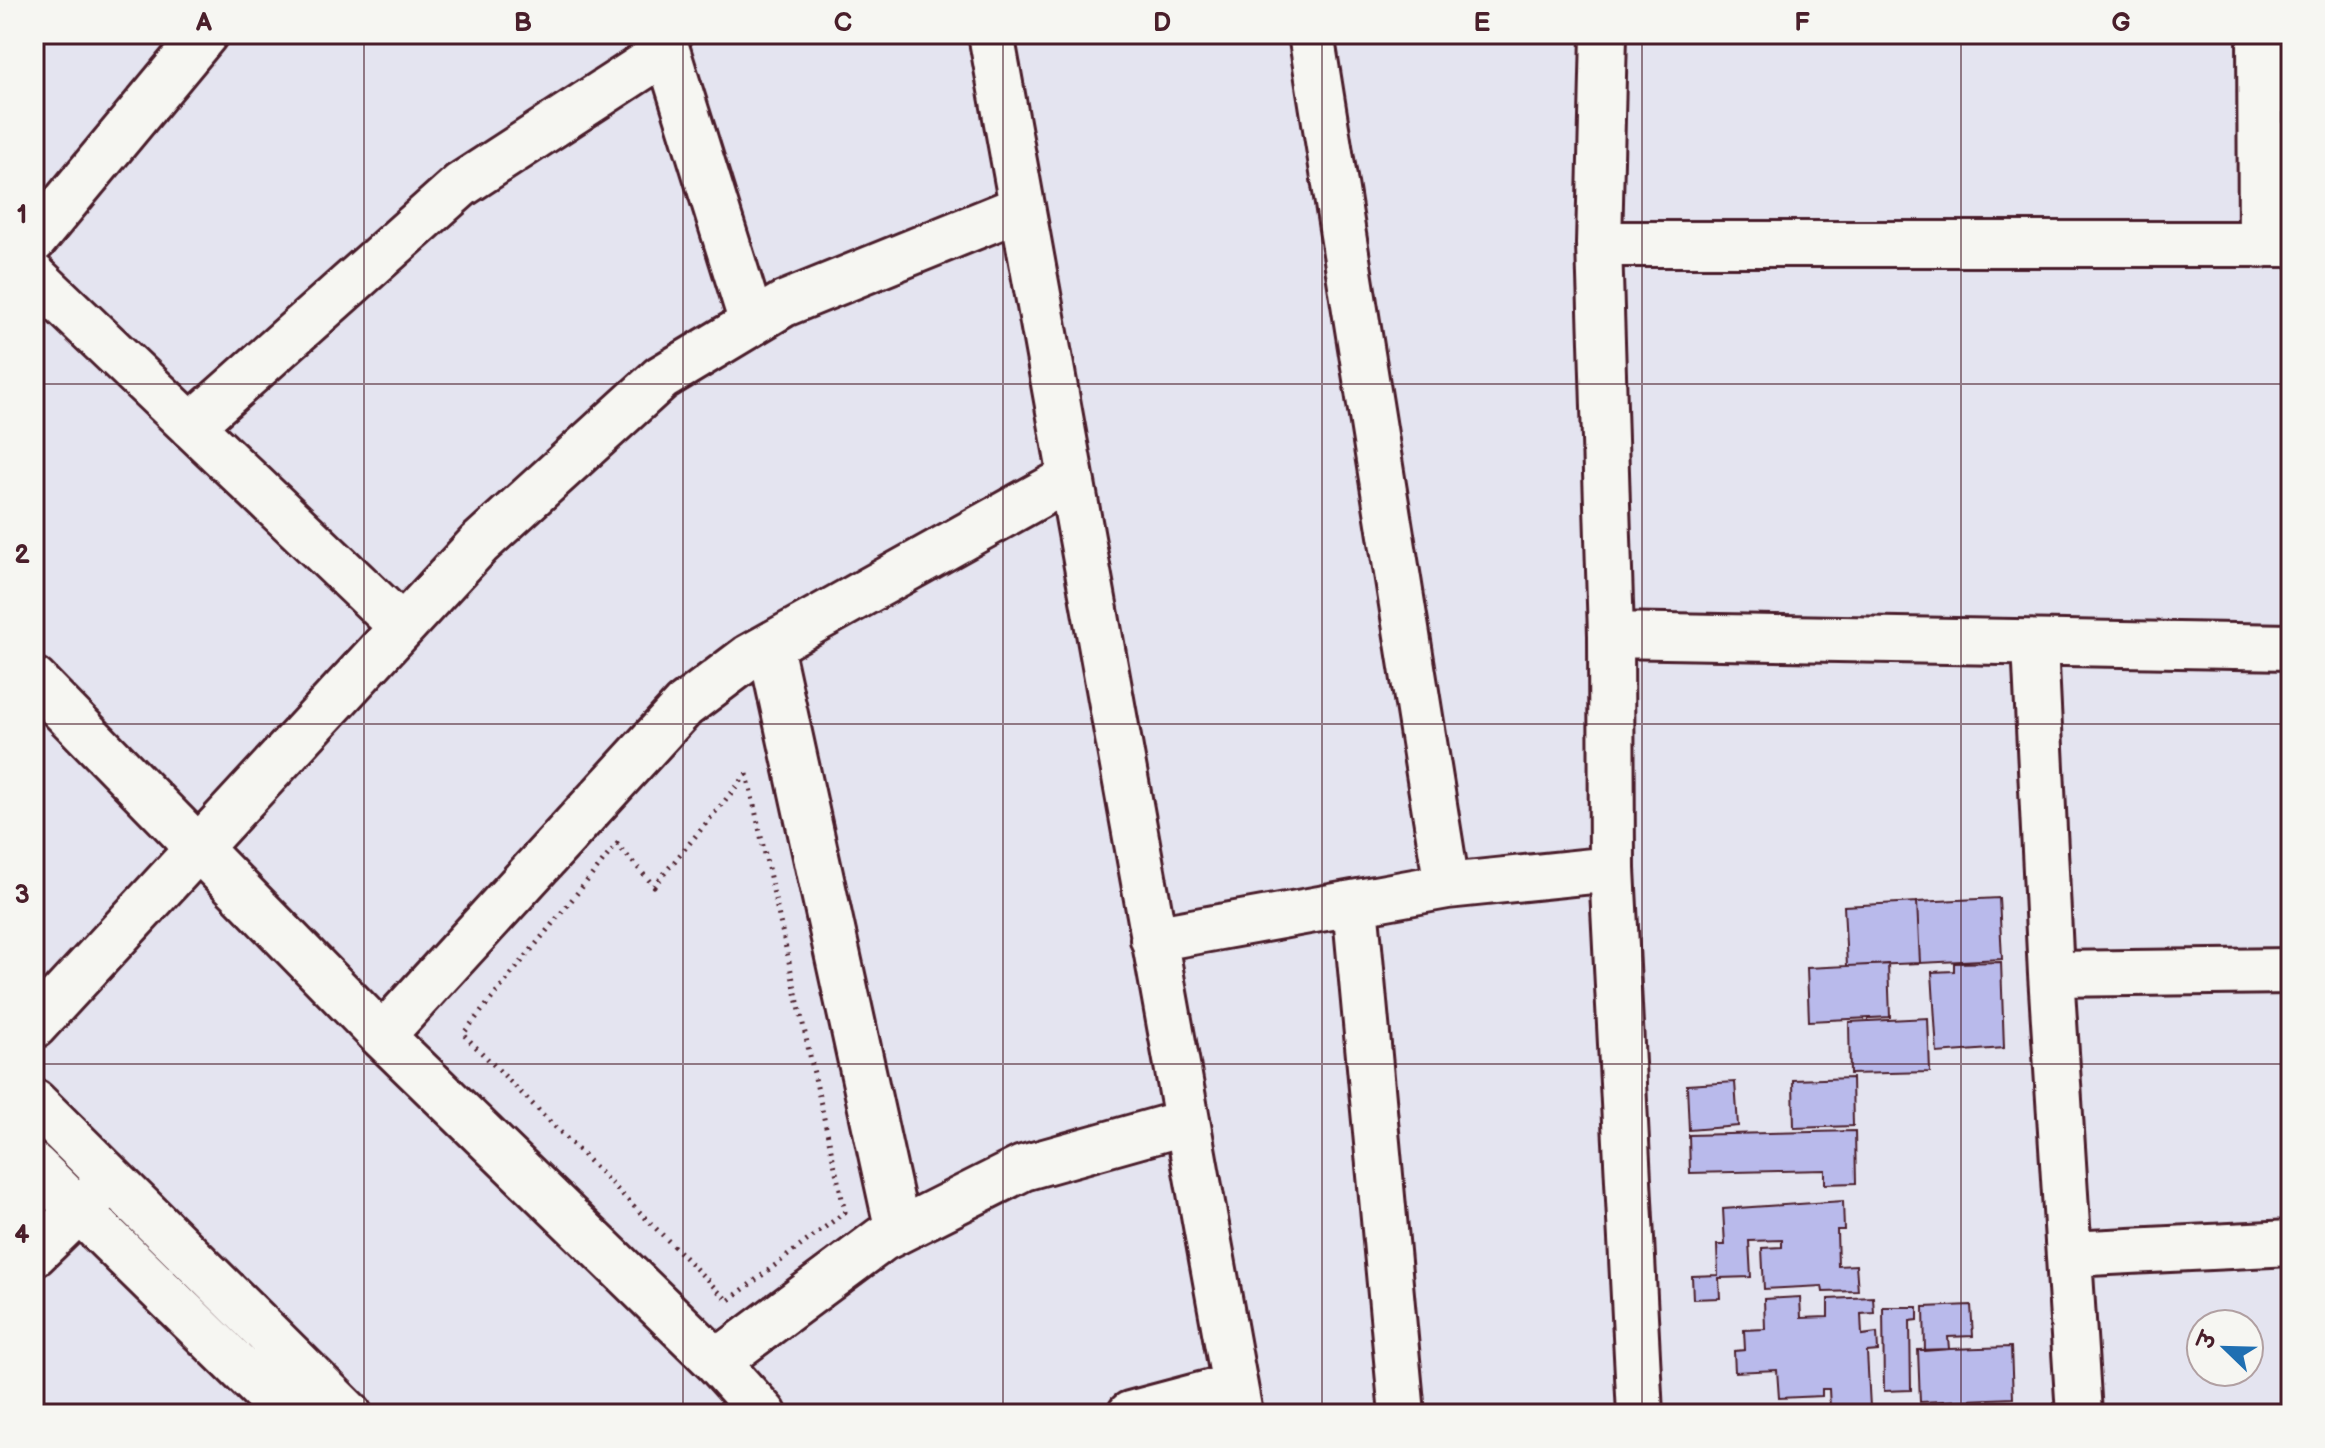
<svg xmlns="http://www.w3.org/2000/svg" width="2325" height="1448" font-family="'Balsamiq Sans','Playpen Sans Deva',sans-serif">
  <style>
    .building { fill: #b9baeb; stroke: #4a1f2b; stroke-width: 2 }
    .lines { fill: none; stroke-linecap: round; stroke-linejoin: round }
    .minor-casing { stroke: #4a1f2b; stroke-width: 50 }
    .path { stroke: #4a1f2b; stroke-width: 5; stroke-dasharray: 2 6; stroke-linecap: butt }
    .minor { stroke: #f6f6f2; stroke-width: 44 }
    .grid { fill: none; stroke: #4a1f2b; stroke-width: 2; stroke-opacity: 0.55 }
    .neatline { fill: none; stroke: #4a1f2b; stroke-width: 3 }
    .grid-label { font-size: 26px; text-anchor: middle; font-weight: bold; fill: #4a1f2b }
  </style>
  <rect width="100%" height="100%" fill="#e4e4f0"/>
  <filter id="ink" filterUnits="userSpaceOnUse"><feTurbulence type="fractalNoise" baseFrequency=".0125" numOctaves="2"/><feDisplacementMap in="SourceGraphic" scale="16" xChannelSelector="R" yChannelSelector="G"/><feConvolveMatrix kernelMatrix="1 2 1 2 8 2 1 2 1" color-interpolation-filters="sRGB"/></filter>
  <g filter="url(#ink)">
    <path class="building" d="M1999,898L2002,959L1920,963L1917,902Z
      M1917,902L1920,963L1847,966L1844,906Z
      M2001,962L2004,1048L1937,1053L1932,972L1954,971V963Z
      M1888,964L1890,1017L1809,1021L1807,968Z
      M1928,1018L1930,1072L1850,1074L1849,1022Z
      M1852,1078L1853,1126L1794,1128L1793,1080Z
      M1735,1082L1738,1126L1689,1130L1687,1085Z
      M1855,1131L1856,1183L1825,1184V1170L1690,1173L1689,1135Z
      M1843,1201L1844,1230H1837L1838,1266L1856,1265L1858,1291L1823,1292L1822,1286L1764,1289L1762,1248L1782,1247V1240L1749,1241L1751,1277L1719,1278L1720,1298L1693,1299L1692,1276L1718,1275L1717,1245H1725L1723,1209Z
      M1800,1297L1801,1318L1828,1317V1299L1873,1297L1874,1313L1861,1314L1862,1335L1877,1333L1878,1351L1867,1352L1870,1407L1830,1408L1829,1389H1822V1396L1779,1398L1777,1370L1735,1372L1734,1351L1745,1350L1744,1330L1765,1329L1764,1299Z
      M1971,1305L1973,1336L1948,1337L1949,1349L1925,1351L1924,1307Z
      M1883,1307H1918V1320L1910,1321L1911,1390L1884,1391Z
      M2011,1347L2013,1398L1920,1402L1918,1350Z
      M1913,1407V1414H1866V1409Z"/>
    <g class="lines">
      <defs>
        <path id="minor" d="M662,34L752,323
          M991,34L1240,1414
          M1311,34L1447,886L1612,869
          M1604,34L1599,244L1611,635L1612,869L1640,1414
          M2260,34L2261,245
          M34,240L205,34
          M1599,244H2291
          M34,276L402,627
          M191,426L461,185L667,51
          M1611,635L2291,647
          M2035,645L2051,974L2079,1414
          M770,646L898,1231
          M34,680L382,1036L717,1362L764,1414
          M1355,904L1402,1414
          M1153,939L1447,886
          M2051,974L2291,971
          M34,1026L479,544L661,378L784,304L1021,208
          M382,1036L684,706L749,657L1070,478
          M34,1102L349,1414
          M34,1166L287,1414
          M34,1254L98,1192
          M2069,1254L2291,1243
          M717,1362L882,1239L1023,1168L1187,1122
          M1130,1414L1235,1386"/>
      </defs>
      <use href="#minor" class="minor-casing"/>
      <path class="path" d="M747,774L845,1212L728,1301L463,1034L617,844L654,886Z"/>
      <use href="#minor" class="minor"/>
    </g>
  </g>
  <path class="grid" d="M364,34V1414M683,34V1414M1003,34V1414M1322,34V1414M1642,34V1414M1961,34V1414M34,384H2291M34,724H2291M34,1064H2291"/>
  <rect width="2325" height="1448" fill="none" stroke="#f6f6f2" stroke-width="88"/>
  <g transform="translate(2225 1348) rotate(293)"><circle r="38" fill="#f6f6f2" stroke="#b1a0a2" stroke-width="2"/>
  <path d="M0-6L14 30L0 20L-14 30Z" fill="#1f6fb2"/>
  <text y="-12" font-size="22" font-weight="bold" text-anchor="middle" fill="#4a1f2b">उ</text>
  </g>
  <rect x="44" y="44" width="2237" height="1360" class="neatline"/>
  <g class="grid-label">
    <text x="204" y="31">A</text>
    <text x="523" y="31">B</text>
    <text x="843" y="31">C</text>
    <text x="1162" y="31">D</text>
    <text x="1482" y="31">E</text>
    <text x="1802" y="31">F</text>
    <text x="2121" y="31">G</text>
    <text x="22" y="223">1</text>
    <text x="22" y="563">2</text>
    <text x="22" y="903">3</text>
    <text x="22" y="1243">4</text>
  </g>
</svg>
